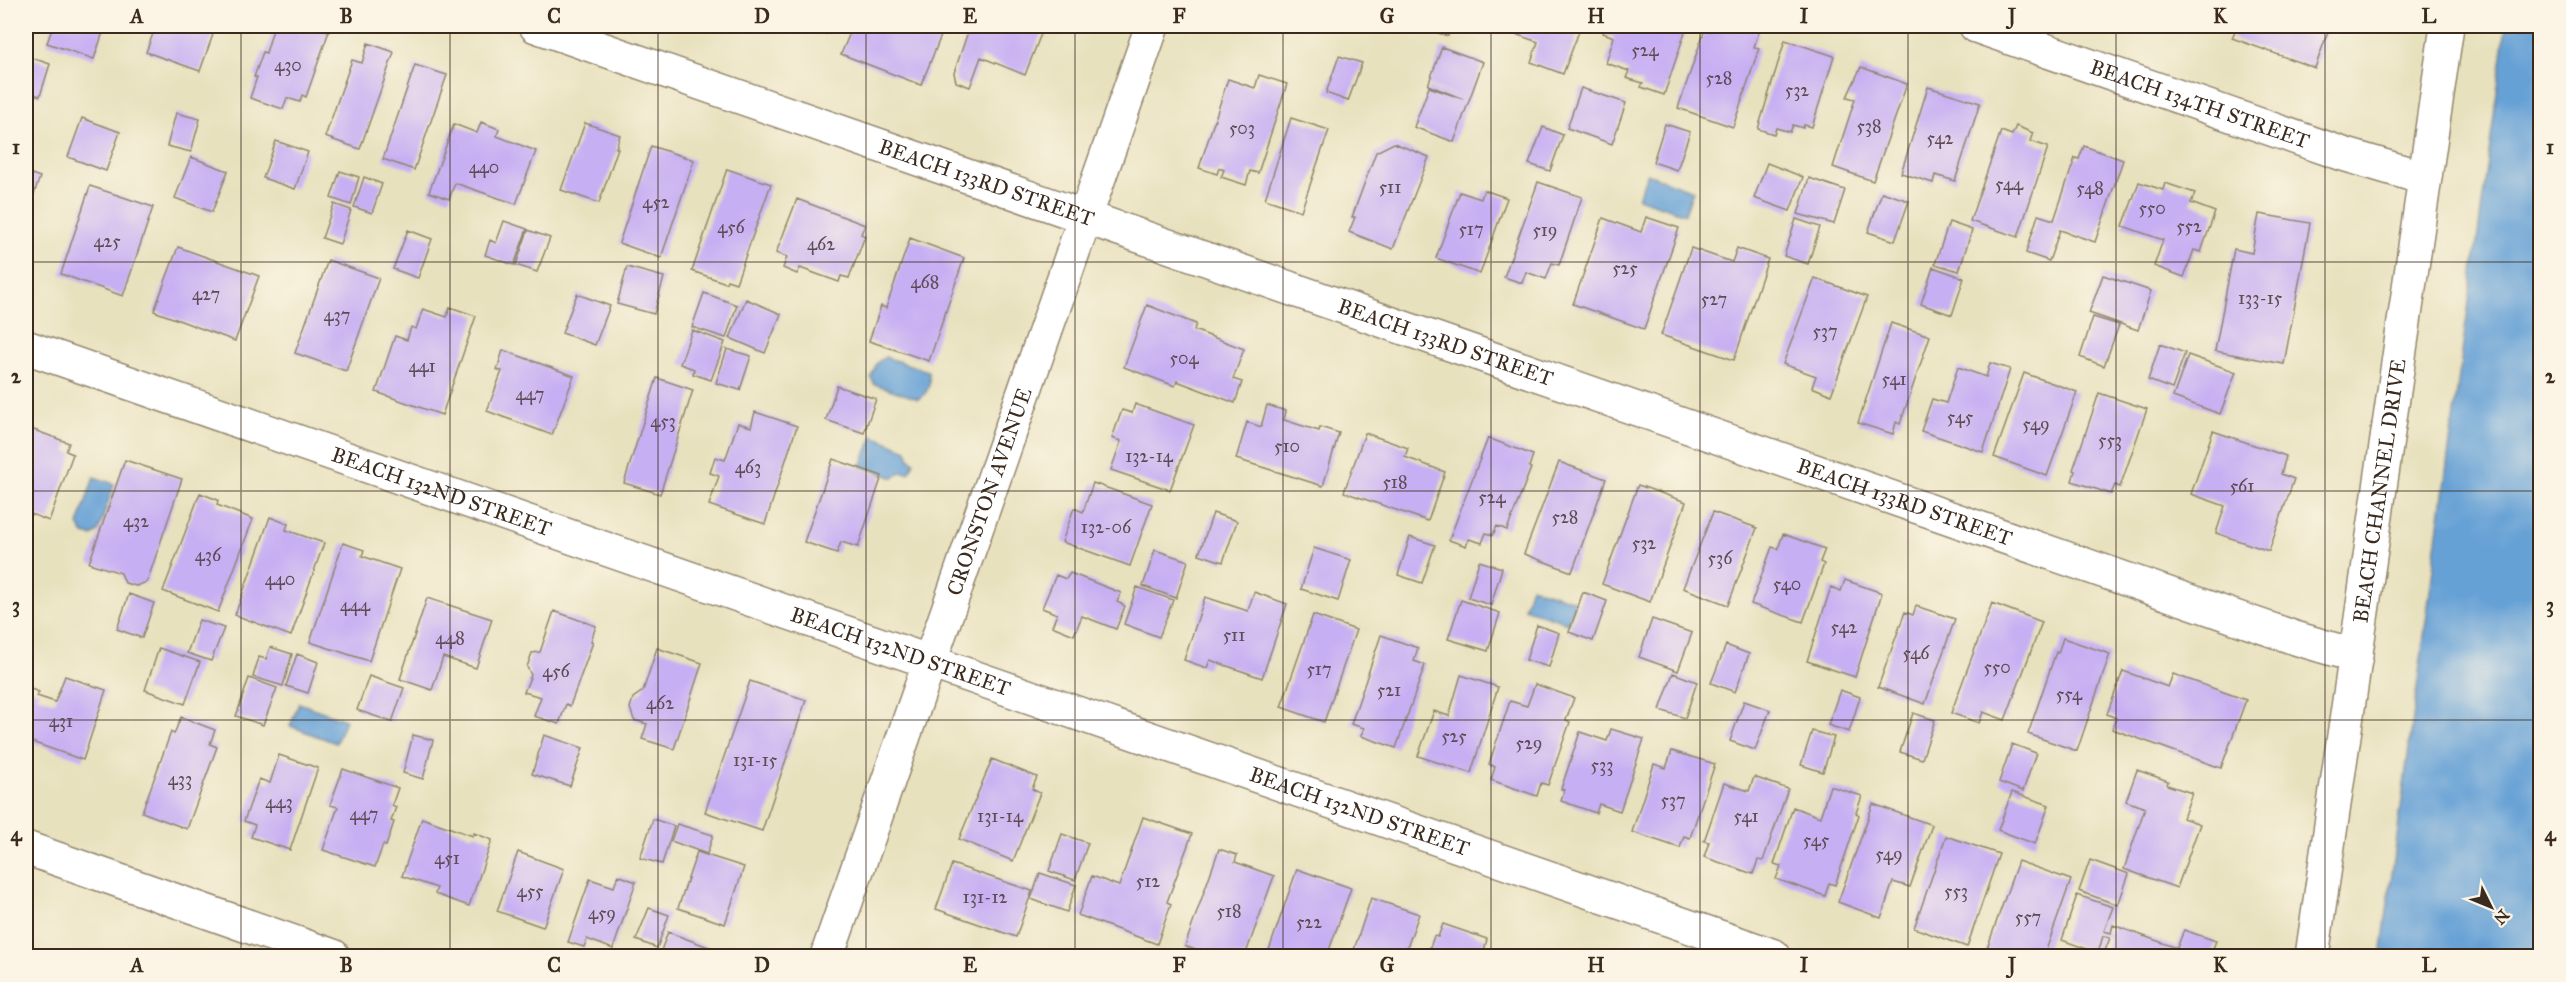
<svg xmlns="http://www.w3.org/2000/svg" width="2566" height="982" font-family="'IM FELL Great Primer',serif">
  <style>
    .water { fill: #66a1d6; stroke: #50667a; stroke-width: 1.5 }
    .building { fill: #c7aff3 }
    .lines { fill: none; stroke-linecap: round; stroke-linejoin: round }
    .street-casing { stroke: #92866e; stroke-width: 36 }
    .primary-casing { stroke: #92866e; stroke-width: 36 }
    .street { stroke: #fff; stroke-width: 33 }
    .primary { stroke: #fff; stroke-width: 33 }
    .grid { fill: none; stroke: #3b2a1e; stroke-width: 1.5; stroke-opacity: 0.55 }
    .labels { text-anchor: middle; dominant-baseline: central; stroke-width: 4.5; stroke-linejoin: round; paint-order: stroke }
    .number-label { font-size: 18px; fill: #5e4b53 }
    .street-label { font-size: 21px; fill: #3b2a1e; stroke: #fcf5e5 }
    .neatline { fill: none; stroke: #3b2a1e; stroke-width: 2 }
    .grid-label { font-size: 20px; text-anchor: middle; font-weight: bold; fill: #3b2a1e }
  </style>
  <rect width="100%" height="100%" fill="#fcf5e5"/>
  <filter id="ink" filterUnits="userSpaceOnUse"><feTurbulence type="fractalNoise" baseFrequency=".0167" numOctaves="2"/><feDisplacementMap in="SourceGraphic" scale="12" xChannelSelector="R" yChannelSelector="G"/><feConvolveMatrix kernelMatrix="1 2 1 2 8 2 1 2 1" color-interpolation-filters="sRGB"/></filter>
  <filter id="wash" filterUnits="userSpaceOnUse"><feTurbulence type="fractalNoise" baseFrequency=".008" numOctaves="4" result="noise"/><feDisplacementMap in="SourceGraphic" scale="24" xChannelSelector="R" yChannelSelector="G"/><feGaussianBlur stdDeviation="1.35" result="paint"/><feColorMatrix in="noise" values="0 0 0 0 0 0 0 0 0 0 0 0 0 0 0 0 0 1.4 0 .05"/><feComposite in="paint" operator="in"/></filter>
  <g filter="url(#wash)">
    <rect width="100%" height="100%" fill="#e8e1be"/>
    <path class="water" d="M2506,26H2540V956H2381Z
      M1647,174L1693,191L1685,214L1638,198Z
      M885,357L928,371C931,384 929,393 918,399L874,384L871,377L877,363Z
      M873,436L907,450L910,459L914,462L909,473L901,472L894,478L861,466Z
      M94,477L114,484L98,532L92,536L84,534L78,525Z
      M1531,587L1575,601L1568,623L1524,608Z
      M299,703L345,720L336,743L290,726Z"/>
    <g id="blocks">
      <path class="building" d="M53,26H105L94,59L47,43Z
        M156,26H216L200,71L146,52Z
        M274,26H312L329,31L306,97L302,95L300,102L287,98L283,109L250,98L257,77H254L263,52L266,53Z
        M803,26H829L826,34Z
        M853,26H945L921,85L841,54Z
        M970,26H1044L1025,75L981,57L970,87L956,82L954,73Z
        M1429,26H1452L1448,36L1438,33L1439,29Z
        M1503,26H1581L1563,74L1531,62L1538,42L1501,29Z
        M1606,26H1687L1664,95L1641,87L1643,83L1626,78L1629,71L1606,63L1614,37L1603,33Z
        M1712,26H1739L1759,32L1754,47L1759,48L1733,127L1678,108L1705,29L1710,31Z
        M2237,26H2330L2315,68L2232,38Z
        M1785,40L1834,56L1812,127L1804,125L1803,128L1793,125L1790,132L1776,128L1774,134L1758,129Z
        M368,43L394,52L360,149L325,137L352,60L362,63Z
        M1442,47L1483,62L1454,142L1414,127L1429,87L1463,99L1428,85Z
        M1339,56L1362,63L1348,101L1326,93Z
        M29,57L50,64L40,96L26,92V69Z
        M415,65L447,75L414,170L383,159Z
        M1861,67L1907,84L1873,181L1833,167L1855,99L1847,97Z
        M1259,75L1287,84L1258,173L1250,171L1246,185L1221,177L1224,170L1219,168L1217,174L1199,168L1228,79L1255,88Z
        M1928,87L1980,103L1955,181L1935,175L1933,183L1901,173Z
        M1581,88L1626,103L1612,144L1567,128Z
        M176,113L200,119L191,152L167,146Z
        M82,118L120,132L106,171L68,157Z
        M1291,118L1329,130L1301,211L1265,199Z
        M481,122L499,129L497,136L536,151L516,204L455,183L449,199L429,192L454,124L477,133Z
        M585,123L620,135L616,148H618L599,203L561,190Z
        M1665,124L1690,132L1677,170L1653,162Z
        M2016,126L2033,133L2030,141L2048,147L2018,237L1970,221L2001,131L2012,135Z
        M1543,127L1563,135L1550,171L1529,164Z
        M276,141L308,152L295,189L263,178Z
        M1394,143L1429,157L1393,249L1349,232L1355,217H1352L1376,152Z
        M651,146L694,160L661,258L619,243Z
        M2084,146L2123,160L2095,242L2060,230L2049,261L2026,253L2038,215L2054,220L2075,158L2079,159Z
        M191,157L228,171L212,212L175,198Z
        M1767,163L1803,177L1790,211L1754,198Z
        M727,169L771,184L736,283L727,280L726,283L692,271Z
        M340,171L359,177L351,205L331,198Z
        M26,172L40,177L26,216Z
        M364,177L382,184L372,213L354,207Z
        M1809,178L1845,190L1834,224L1798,214Z
        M1538,182L1582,197L1559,265L1552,263L1546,279L1526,272L1522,283L1504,277Z
        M2139,182L2163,190L2165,183L2195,193L2191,203L2215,212L2201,252L2194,250L2184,277L2154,266L2163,240L2123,226Z
        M90,186L153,207L123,296L61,274Z
        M1484,190L1507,198L1480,274L1436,258L1460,192L1481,199Z
        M1882,192L1909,201L1895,241L1868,232Z
        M797,199L865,225L861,234L865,236L849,278L841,276L839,282L800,268L797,274L783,268L787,257L776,253Z
        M334,204L351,210L340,244L322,238Z
        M2259,214L2310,223L2284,364L2215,351L2234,249L2252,253Z
        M1646,217L1679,228L1644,329L1573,304L1603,218L1641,232Z
        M1796,219L1820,227L1808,264L1784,256Z
        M504,221L527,229L514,265L485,255L490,240L496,243Z
        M1949,222L1972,230L1959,271L1935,264Z
        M408,230L432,239L418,278L393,269Z
        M528,230L550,238L537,272L516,265Z
        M910,238L964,258L929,361L869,341L881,306L886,308Z
        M178,247L259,276L235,341L154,311Z
        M1691,248L1732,262L1737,248L1768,259L1734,360L1661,335Z
        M328,260L379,278L346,371L295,353Z
        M627,267L664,277L654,314L617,304Z
        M1933,267L1964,278L1952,315L1921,304Z
        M2103,275L2151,291L2138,330L2089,313Z
        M1815,278L1867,297L1831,395L1812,387L1816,376L1783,364Z
        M704,293L737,305L726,338L692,327Z
        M577,294L610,306L595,345L562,333Z
        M746,299L781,314L765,353L730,338Z
        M1147,305L1196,324L1194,330L1244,349L1233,379L1242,382L1235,403L1177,381L1175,386L1124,367Z
        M450,307L476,316L442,415L376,392L395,336L407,340L411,327L416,329L423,309L447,317Z
        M2093,317L2119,325L2104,366L2080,357Z
        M1891,323L1930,336L1900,424L1896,422L1893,434L1858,423Z
        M692,330L725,342L711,380L693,374L694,369L680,364Z
        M2160,344L2185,353L2172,389L2148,380Z
        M727,349L751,356L740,390L716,383Z
        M503,350L574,376L552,435L487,411L502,371L497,370Z
        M2188,355L2236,372L2220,414L2173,397Z
        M1990,363L2010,369L1983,452L1921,431L1932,399L1946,403L1958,367L1986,377Z
        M2024,373L2077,392L2047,476L1994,457Z
        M657,378L693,390L660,494L624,483Z
        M837,386L876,399L864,433L826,420Z
        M2099,393L2147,409L2120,487L2115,485L2111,494L2072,481L2075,471L2073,470Z
        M1135,404L1194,425L1170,490L1111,470L1121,441L1112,438L1122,410L1132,413Z
        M1267,405L1286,411L1284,420L1319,431L1320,427L1339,433L1323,486L1236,459L1247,422L1261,427Z
        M755,412L797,426L765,524L709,505L719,476L710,473L715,457L725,460L738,423L751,427Z
        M26,427L69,443L66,451L73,454L49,521L26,512Z
        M2213,431L2286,456L2281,474L2294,479L2269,551L2216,533L2225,506L2191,494Z
        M1365,433L1408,448L1405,457L1445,472L1428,521L1344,492Z
        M1488,438L1533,455L1529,467L1531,468L1507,530L1497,526L1493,535L1486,533L1482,543L1469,539L1466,546L1449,540Z
        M833,459L882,476L858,547L841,542L837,553L804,542Z
        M125,460L182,479L147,582L136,586L125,583L121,573L89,563Z
        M1559,462L1606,479L1572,572L1524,554Z
        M1093,483L1152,504L1130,566L1062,542L1074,508L1083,512Z
        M1638,485L1686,502L1650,602L1602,584Z
        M200,493L218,500L217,505L253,519L218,612L163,591Z
        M1713,512L1757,528L1728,605L1683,588Z
        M1213,513L1237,521L1223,562L1199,554Z
        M270,517L288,524L286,530L324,543L291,636L235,615Z
        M1783,534L1825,549L1820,562L1824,564L1803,622L1751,604L1772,547L1778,549Z
        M1410,537L1435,545L1422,583L1398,575Z
        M343,543L364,550L362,556L400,569L369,661L310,642Z
        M1314,548L1351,560L1338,601L1301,589Z
        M1155,550L1188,561L1176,598L1143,586Z
        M1479,561L1502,568L1491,605L1468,598Z
        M1070,573L1121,593L1117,602L1125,606L1116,629L1082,616L1074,635L1052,626L1057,614L1042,608L1056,575L1066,579Z
        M1845,580L1882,593L1855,677L1807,661L1831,587L1841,591Z
        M1137,587L1173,600L1159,637L1124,624Z
        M1254,592L1287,604L1262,678L1210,660L1207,668L1184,660L1205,597L1248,611Z
        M1583,592L1607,601L1593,641L1569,632Z
        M129,594L154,603L142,638L117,629Z
        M427,598L492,619L476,668L443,657L432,690L400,679Z
        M1461,600L1500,613L1488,651L1448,639Z
        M1992,603L2042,622L2005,720L1983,712L1979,723L1951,713Z
        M1916,606L1955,619L1925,704L1878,687L1905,612L1913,615Z
        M554,611L596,626L591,641L593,642L570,706L566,704L559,724L534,716L541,697L524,692L531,675L527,667L532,653L540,652Z
        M1313,615L1356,630L1324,722L1281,707Z
        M1652,619L1692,633L1678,671L1639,657Z
        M199,620L224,628L211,661L187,653Z
        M1537,625L1559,633L1549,667L1526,660Z
        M1381,635L1418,648L1414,661L1425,665L1396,748L1361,736L1364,728L1351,724Z
        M2063,638L2110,654L2077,751L2028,734L2056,652L2058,653Z
        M1726,645L1749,654L1735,692L1711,683Z
        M270,647L292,654L283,686L253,677L259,657L266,659Z
        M159,648L200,662L185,704L145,690Z
        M657,648L702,663L674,749L642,739L647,724L634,720L630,708L633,698L643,691Z
        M297,654L318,662L308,693L286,686Z
        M2123,671L2168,687L2173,674L2246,700L2221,768L2112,729L2116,718L2107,714Z
        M1673,673L1697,682L1685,718L1660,710Z
        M1461,675L1498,687L1471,773L1418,756L1434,711L1449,716Z
        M65,676L106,690L83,760L26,740V687L39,692L37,696L55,702Z
        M369,676L404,688L392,722L357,710Z
        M249,678L277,688L263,725L236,716Z
        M750,681L806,700L762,831L705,812Z
        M1535,684L1574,698L1566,720L1570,722L1548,785L1541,783L1537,796L1491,780L1495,767L1489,764L1510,701L1527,706Z
        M1840,690L1860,697L1849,732L1828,725Z
        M1744,701L1770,710L1755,750L1730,741Z
        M1913,713L1935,720L1922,759L1900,752Z
        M181,717L215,730L210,744L217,747L187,829L142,812L171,732L174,734Z
        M1611,729L1644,739L1620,811L1599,804L1596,813L1561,801L1564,790L1561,789L1580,732L1607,741Z
        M1812,731L1834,737L1823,772L1801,765Z
        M413,735L433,740L423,779L403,773Z
        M544,735L583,748L570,786L532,774Z
        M2012,744L2036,753L2023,791L1999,782Z
        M1672,751L1715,764L1690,838L1684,836L1680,848L1632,832L1654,764L1666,768Z
        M279,755L318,768L290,850L251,837L255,825L244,821L259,779L270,783Z
        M992,759L1037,777L1032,789L1040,793L1013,861L959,839Z
        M343,769L398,788L392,805L396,807L391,821L394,822L386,846L383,845L375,867L323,850L338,807L330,805Z
        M2137,770L2168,781L2167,785L2192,793L2183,818L2200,824L2177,888L2124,869L2145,808L2126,801Z
        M1754,777L1788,789L1763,861L1758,860L1753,874L1704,857L1709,842L1704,841L1724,783L1749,791Z
        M1830,786L1862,796L1856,813L1859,815L1835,885L1829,883L1825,896L1776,879L1781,866L1774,864L1793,807L1820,817Z
        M2012,792L2049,805L2035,844L1998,830Z
        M1873,804L1932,825L1910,887L1893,882L1881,918L1838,902Z
        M1143,817L1192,834L1167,902L1171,904L1157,944L1078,915L1092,876L1119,886Z
        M422,818L473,836L474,833L492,840L469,906L435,894L437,888L402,876Z
        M653,819L674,826L662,864L640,858Z
        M677,824L713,835L707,854L671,841Z
        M1062,834L1088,843L1075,880L1049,871Z
        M1946,836L1999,854L1967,947L1914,928Z
        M1219,849L1237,855L1235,862L1274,876L1245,956H1210L1185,946Z
        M518,852L564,869L543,927L497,911Z
        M697,852L744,867L725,924L678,908Z
        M2090,860L2129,874L2118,905L2079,891Z
        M2018,861L2071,880L2044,956H1992L1985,954Z
        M952,864L1032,891L1016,937L936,909Z
        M1297,869L1351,888L1327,956H1267Z
        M1040,873L1076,885L1067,912L1031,899Z
        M618,875L636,882L613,949L587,939L584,947L568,942L590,879L614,887Z
        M2077,895L2113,907L2104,931L2111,933L2113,925L2177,948L2184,930L2216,941L2210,956H2103L2110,938L2103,936L2098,953L2062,940Z
        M1371,898L1419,914L1404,956H1352Z
        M649,908L669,915L657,948L636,940Z
        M1443,924L1487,939L1483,956H1427L1434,936L1438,937Z
        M668,932L722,952L720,956H659Z
        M1147,950L1167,956H1145Z"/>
    </g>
  </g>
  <g filter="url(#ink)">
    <use href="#blocks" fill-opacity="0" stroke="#92866e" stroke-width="1.5"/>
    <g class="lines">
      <defs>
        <g id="street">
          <path id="s1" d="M536,26L2295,638L2356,656"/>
          <path id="s2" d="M1976,26L2343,154L2424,178"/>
          <path id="s3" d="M26,347L1774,956"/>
          <path d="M26,848L333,956"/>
          <path id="s4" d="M827,956L1152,26"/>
        </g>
        <g id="primary">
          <path id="s5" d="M2312,956L2447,26"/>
        </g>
      </defs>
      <use href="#street" class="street-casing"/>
      <use href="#primary" class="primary-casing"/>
      <use href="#street" class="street"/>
      <use href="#primary" class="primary"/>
    </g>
  </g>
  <path class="grid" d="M241,26V956M450,26V956M658,26V956M866,26V956M1075,26V956M1283,26V956M1491,26V956M1700,26V956M1908,26V956M2116,26V956M2325,26V956M26,262H2540M26,491H2540M26,720H2540"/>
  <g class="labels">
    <g class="number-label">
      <text x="1645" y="50">524</text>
      <text x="288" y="65">430</text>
      <text x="1719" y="78">528</text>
      <text x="1797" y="90">532</text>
      <text x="1869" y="126">538</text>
      <text x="1242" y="128">503</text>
      <text x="1940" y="138">542</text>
      <text x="484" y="167">440</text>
      <text x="2009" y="184">544</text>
      <text x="1390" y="187">511</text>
      <text x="2090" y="188">548</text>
      <text x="656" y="202">452</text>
      <text x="2152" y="208">550</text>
      <text x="2189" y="226">552</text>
      <text x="731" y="227">456</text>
      <text x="1471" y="229">517</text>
      <text x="1545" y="230">519</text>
      <text x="107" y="241">425</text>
      <text x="821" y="244">462</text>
      <text x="1625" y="268">525</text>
      <text x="925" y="282">468</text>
      <text x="206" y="294">427</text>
      <text x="2260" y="298">133-15</text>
      <text x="1714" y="299">527</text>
      <text x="337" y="315">437</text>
      <text x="1825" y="331">537</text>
      <text x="1184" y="358">504</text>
      <text x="422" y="366">441</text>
      <text x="1894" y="379">541</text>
      <text x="530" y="394">447</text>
      <text x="1960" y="417">545</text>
      <text x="663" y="421">453</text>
      <text x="2036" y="424">549</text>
      <text x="2110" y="440">553</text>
      <text x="1287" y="446">510</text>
      <text x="1149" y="456">132-14</text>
      <text x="748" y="467">463</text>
      <text x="1395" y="482">518</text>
      <text x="2242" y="486">561</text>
      <text x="1492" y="497">524</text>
      <text x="1565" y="517">528</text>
      <text x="136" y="521">432</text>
      <text x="1106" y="527">132-06</text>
      <text x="1644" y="543">532</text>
      <text x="208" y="555">436</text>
      <text x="1720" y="558">536</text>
      <text x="280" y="579">440</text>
      <text x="1787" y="584">540</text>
      <text x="355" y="605">444</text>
      <text x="1844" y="627">542</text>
      <text x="1234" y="635">511</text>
      <text x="450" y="638">448</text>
      <text x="1916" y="653">546</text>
      <text x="1997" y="667">550</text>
      <text x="1319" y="669">517</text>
      <text x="556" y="671">456</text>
      <text x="1389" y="690">521</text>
      <text x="2069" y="694">554</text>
      <text x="660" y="703">462</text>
      <text x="61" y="721">431</text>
      <text x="1454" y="736">525</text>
      <text x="1529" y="743">529</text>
      <text x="755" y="760">131-15</text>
      <text x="1602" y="765">533</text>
      <text x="180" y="779">433</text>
      <text x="1673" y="800">537</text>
      <text x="279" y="802">443</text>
      <text x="364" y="814">447</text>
      <text x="1000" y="816">131-14</text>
      <text x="1746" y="816">541</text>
      <text x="1816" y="840">545</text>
      <text x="1889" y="854">549</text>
      <text x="447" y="858">451</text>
      <text x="1148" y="881">512</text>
      <text x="530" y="891">455</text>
      <text x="1956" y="891">553</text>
      <text x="985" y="897">131-12</text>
      <text x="1229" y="911">518</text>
      <text x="602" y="913">459</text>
      <text x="2028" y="917">557</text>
      <text x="1309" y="922">522</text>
    </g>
    <g class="street-label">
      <text stroke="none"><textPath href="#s2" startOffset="237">BEACH 134TH STREET</textPath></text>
      <text stroke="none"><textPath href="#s1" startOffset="477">BEACH 133RD STREET</textPath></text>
      <text stroke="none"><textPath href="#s1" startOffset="963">BEACH 133RD STREET</textPath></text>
      <text stroke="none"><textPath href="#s3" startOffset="440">BEACH 132ND STREET</textPath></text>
      <text stroke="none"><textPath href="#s4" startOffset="492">CRONSTON AVENUE</textPath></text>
      <text stroke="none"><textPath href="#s5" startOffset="470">BEACH CHANNEL DRIVE</textPath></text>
      <text stroke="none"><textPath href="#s1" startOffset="1449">BEACH 133RD STREET</textPath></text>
      <text stroke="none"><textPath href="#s3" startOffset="926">BEACH 132ND STREET</textPath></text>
      <text stroke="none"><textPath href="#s3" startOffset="1412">BEACH 132ND STREET</textPath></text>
    </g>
  </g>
  <rect width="2566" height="982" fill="none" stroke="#fcf5e5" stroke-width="66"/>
  <g transform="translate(2491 907) rotate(133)" stroke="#fcf5e5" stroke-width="4.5" paint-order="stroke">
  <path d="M0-4.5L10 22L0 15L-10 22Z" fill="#3b2a1e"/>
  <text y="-9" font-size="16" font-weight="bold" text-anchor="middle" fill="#3b2a1e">N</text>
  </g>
  <rect x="33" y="33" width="2500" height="916" class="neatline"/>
  <g class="grid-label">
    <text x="137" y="23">A</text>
    <text x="346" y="23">B</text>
    <text x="554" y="23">C</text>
    <text x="762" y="23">D</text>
    <text x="970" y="23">E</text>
    <text x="1179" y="23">F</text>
    <text x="1387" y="23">G</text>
    <text x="1596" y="23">H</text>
    <text x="1804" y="23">I</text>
    <text x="2012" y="23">J</text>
    <text x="2220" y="23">K</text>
    <text x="2429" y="23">L</text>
    <text x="16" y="154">1</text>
    <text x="2550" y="154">1</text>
    <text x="16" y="383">2</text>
    <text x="2550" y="383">2</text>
    <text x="16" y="612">3</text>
    <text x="2550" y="612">3</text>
    <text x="16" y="841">4</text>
    <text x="2550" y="841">4</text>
    <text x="137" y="972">A</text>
    <text x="346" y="972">B</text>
    <text x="554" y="972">C</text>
    <text x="762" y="972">D</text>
    <text x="970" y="972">E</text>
    <text x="1179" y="972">F</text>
    <text x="1387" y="972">G</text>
    <text x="1596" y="972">H</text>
    <text x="1804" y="972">I</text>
    <text x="2012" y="972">J</text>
    <text x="2220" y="972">K</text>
    <text x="2429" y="972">L</text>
  </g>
</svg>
